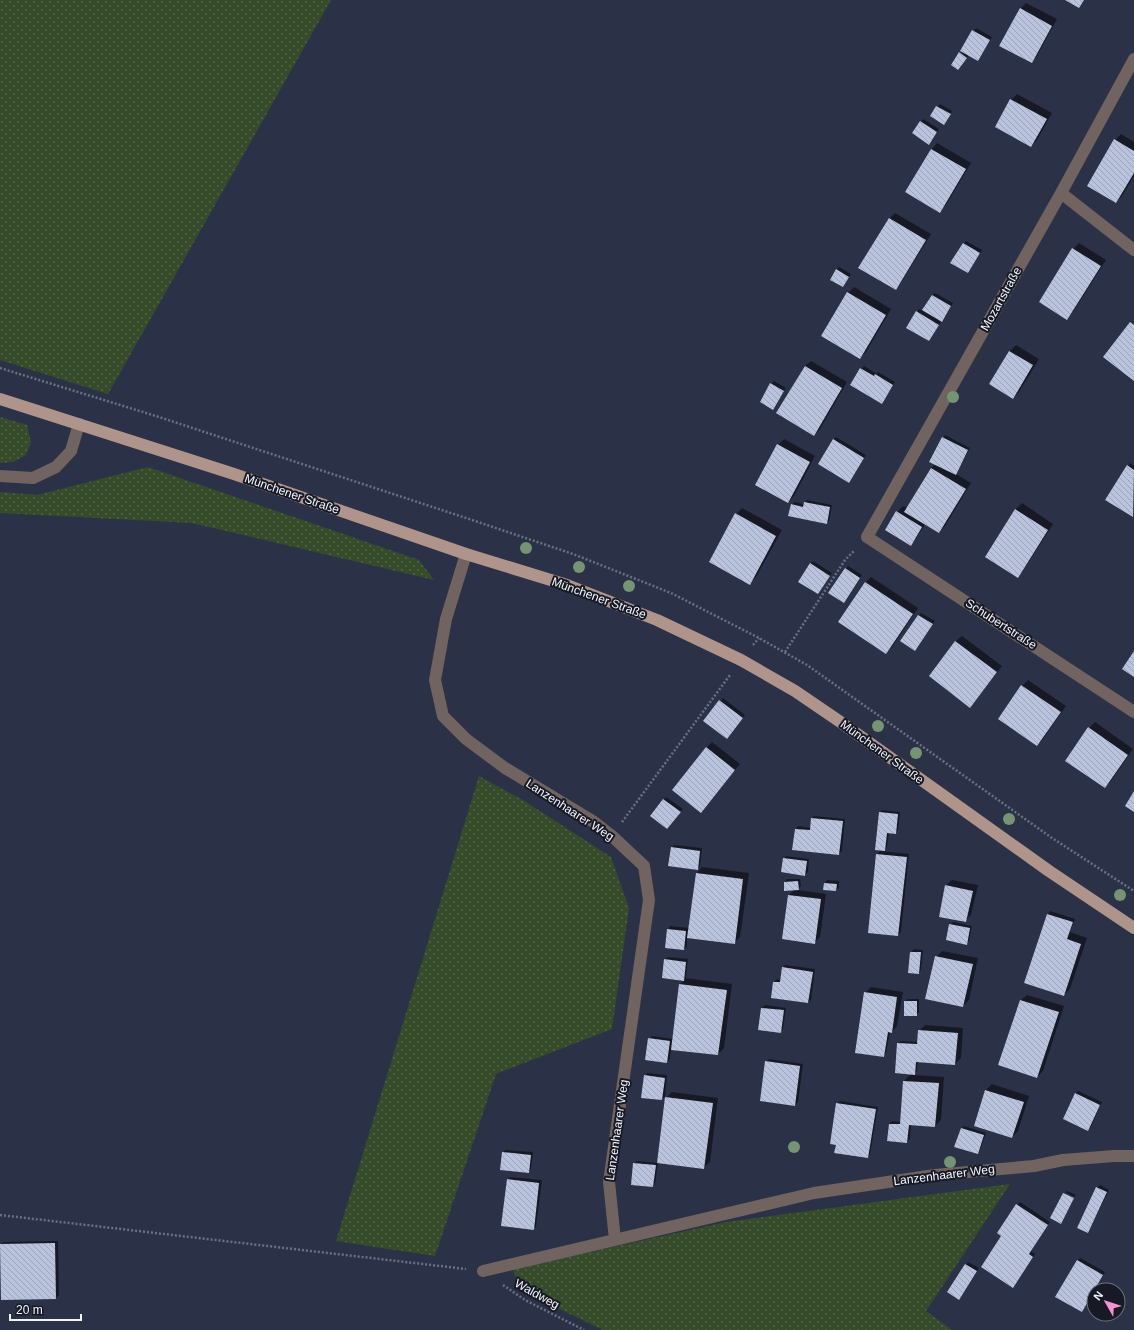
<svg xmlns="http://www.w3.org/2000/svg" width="1134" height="1330" font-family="Arial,sans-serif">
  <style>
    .grass { fill: url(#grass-dots) }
    .shadow { fill: #0007 }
    .building { fill: url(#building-back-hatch) }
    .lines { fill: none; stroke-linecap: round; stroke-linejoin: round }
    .path { stroke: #6b7181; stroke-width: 2.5; stroke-dasharray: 2 2; stroke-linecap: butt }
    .minor { stroke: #716460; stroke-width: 12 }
    .major { stroke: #ae948b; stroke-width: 12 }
    .tree { fill: #749473 }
    .labels { text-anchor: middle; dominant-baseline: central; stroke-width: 4; stroke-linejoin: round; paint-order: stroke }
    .street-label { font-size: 12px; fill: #f2f5fd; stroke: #171a24 }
  </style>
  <defs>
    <pattern id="grass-dots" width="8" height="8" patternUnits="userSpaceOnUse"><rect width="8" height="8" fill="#354b2a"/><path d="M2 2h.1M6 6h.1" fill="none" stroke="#53664a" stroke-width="1.8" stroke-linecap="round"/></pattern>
    <pattern id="building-back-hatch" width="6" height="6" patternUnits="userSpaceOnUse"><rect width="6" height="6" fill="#b9c3dd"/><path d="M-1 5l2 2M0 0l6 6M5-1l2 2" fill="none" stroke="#9da5b9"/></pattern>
  </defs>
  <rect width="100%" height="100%" fill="#2b3247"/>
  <path class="grass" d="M0,0H331L108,394L0,360Z
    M0,417L27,425L31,442L26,455L13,462L0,463Z
    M148,467L419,560L434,580L192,523L0,513V492L37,495Z
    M479,776L526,802L611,857L629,908L612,1029L496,1074L435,1256L336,1241Z
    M1010,1184L926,1311L952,1330H603L539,1299L518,1285L513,1269L726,1222Z"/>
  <path class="shadow" d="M1026,3L1057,19L1037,56L1031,62L1020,9Z
    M976,28L992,37L978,60L969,55L958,69L960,53Z
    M1017,94L1052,113L1037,140L1031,146L1011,100Z
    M940,104L952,111L947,121L931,116Z
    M923,119L939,129L932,141L921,122Z
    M1121,134L1134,142V176L1122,196L1116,202L1115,140Z
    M937,143L971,163L946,205L940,211L907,192L932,149Z
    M895,213L931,234L901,283L896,289L889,219Z
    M966,241L982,250L968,272L963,244Z
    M1079,243L1106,260L1073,312L1067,318L1073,249Z
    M839,267L851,274L843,286L836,270Z
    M854,287L891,309L866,352L860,358L823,336L848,293Z
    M935,293L953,303L945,318L942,320L929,340L917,312L919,309L937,319L938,318L932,295Z
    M1016,345L1039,359L1019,392L1013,398L990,384L1010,351Z
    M811,361L847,382L820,429L814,435L805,366Z
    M864,366L877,374L878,372L895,382L882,402L861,369Z
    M774,381L786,388L773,408L771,384Z
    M945,435L970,448L956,474L971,483L945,526L939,532L925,524L916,539L910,545L886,530L897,512L903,506L907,508L931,468L936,464L943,438Z
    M836,437L866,455L849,482L833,440Z
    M784,439L815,456L794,496L788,502L778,445Z
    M1130,463L1134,466L1133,516L1107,499Z
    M807,500L832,505L829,521L826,523L792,505L794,502L804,504Z
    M1022,503L1053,524L1023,571L1018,577L986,557L1016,509Z
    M742,508L782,530L756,577L750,583L736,514Z
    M813,561L832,573L818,593L810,564Z
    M848,566L862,575L846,599L830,593Z
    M871,577L918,608L892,647L886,653L865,583Z
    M921,613L935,621L918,647L902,641Z
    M962,636L1002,666L976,700L970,706L930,676L956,641Z
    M1028,680L1066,706L1043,739L1037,745L1022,686Z
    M723,698L745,715L729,735L705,721Z
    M1095,722L1133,749L1111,781L1105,787L1089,728Z
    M712,742L740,764L701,812L706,748Z
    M666,797L683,809L667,828L651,816Z
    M882,810L900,812L898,830L896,833L889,832L887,847L885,850L880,812Z
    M814,816L845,819L842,851L839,854L794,849L796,829L798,826L811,828L812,818Z
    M674,845L702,848L700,866L698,869L672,848Z
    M880,851L909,854L901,932L898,935L869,932L877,854Z
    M786,856L809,859L808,872L805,875L784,859Z
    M702,867L749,873L740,937L734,943L687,937V947L684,949L668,929L670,926L690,928L697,873Z
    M787,879H800L801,886L797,890L826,894L820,937L814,943L789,895L795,889L785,882Z
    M827,880L839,881V888L836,890L825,883Z
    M952,880L978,885L971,915L965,921L946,885Z
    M1050,911L1075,919L1070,932L1087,938L1070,989L1064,995L1025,983L1048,914Z
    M953,922L972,926L969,941L966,943L950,925Z
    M914,949L923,950L921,970L919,973L909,972L911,952Z
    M942,951L978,958L969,1000L963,1006L936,957Z
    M668,957L688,959L686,977L685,978L732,984L724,1048L718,1054L671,1049L670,1059L667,1062L649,1039L652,1036L673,1039L680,984L685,980L663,977L665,959Z
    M785,965L815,969L811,1000L808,1002L774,982L777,979L781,980L783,968Z
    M871,987L903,992L897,1026L892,1032H890L886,1053L884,1056L865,993Z
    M1027,995L1064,1006L1043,1071L1037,1077L1021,1000Z
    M908,999H919V1012L916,1015L905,1001Z
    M765,1005L786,1008L783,1029L780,1032L759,1029L762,1008Z
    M925,1025L963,1028L961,1058L955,1064L918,1061L917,1071L913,1075L944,1077L941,1120L935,1126L911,1124L910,1139L907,1142L889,1124L892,1121L901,1122L904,1081L912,1073L898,1043L901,1041L918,1042L919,1031Z
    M769,1059L803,1064L798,1102L795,1105L766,1062Z
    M647,1073L667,1075L665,1097L662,1099L645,1076Z
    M992,1084L1029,1096L1018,1131L1012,1137L986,1090Z
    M1078,1091L1102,1102L1091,1127L1088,1130L1076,1093Z
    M672,1092L718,1098L710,1162L704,1167L666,1098Z
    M840,1101L878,1107L870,1154L868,1157L837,1145V1104Z
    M964,1126L986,1133L980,1150L977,1153L962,1128Z
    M506,1150L533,1152L531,1169L528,1172L503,1152Z
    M637,1161L658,1163L655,1184L653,1186L634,1164Z
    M510,1177L542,1180L536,1227L533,1229L508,1179Z
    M1100,1185L1109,1190L1090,1229L1087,1232L1097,1188Z
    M1067,1191L1076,1195L1074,1197L1065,1192Z
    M1020,1202L1050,1222L1031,1251L1035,1254L1015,1284L1002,1235L1017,1205Z
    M58,1241L59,1295L56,1298L1,1244L4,1242Z
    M1080,1258L1105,1272L1082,1311L1077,1261Z
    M968,1262L979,1268L961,1296L948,1292Z"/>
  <path class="building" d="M1065,0H1084L1079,8Z
    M1020,8L1052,26L1032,63L999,46Z
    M972,30L990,40L978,61L960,51Z
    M959,52L967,58L958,70L951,65Z
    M1010,99L1047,119L1031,147L995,127Z
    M936,106L951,114L944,125L930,116Z
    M920,121L937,132L929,145L912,133Z
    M1114,139L1134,151V173L1116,203L1087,186Z
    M931,149L966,169L940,213L905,192Z
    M889,218L926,240L896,290L858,268Z
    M963,243L980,253L968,273L950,263Z
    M1072,248L1101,266L1067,320L1039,302Z
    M836,269L849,277L843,287L830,280Z
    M847,292L886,315L860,359L821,336Z
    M932,295L951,306L942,322L922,310Z
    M916,311L939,325L929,341L906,328Z
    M1130,322L1134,325V381L1103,357Z
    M1009,351L1033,365L1013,399L989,384Z
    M805,366L842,388L814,436L776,413Z
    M860,368L874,376L875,374L893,385L882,404L850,385Z
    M770,383L784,391L773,410L760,402Z
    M942,437L968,450L956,475L929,462Z
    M833,439L864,458L849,483L818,464Z
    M777,444L810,462L788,503L755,485Z
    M1127,465L1134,470L1133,517L1105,500Z
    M931,468L966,489L939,533L904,512Z
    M804,502L830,507L827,524L788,516L791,504L803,507Z
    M1015,509L1048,530L1018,578L985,557Z
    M896,511L922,527L911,546L885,530Z
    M735,513L776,536L750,585L709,562Z
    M810,563L830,576L818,594L798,582Z
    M845,568L860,578L844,603L828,593Z
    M865,582L913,614L886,654L838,622Z
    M918,615L933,624L915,651L900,641Z
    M955,641L997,672L970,708L929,676Z
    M1134,651V677L1122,669Z
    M1021,685L1061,712L1037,746L998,719Z
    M719,700L743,718L727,739L703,721Z
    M1088,727L1128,755L1105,788L1065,761Z
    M706,747L735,770L701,813L672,790Z
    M1134,791V812L1125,806Z
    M663,799L681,812L667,829L650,816Z
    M879,812L898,814L896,834L887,833L885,851L875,850Z
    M811,818L843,821L839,855L792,850L795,829L810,830Z
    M671,847L700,851L698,870L668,866Z
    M876,854L907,857L898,936L868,933Z
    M783,858L807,861L805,876L781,872Z
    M696,873L743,879L735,944L687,938Z
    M798,881L799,890L784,891V882Z
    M824,883L837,884L836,891L823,890Z
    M945,885L973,891L966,922L939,917Z
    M788,895L821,899L815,944L782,939Z
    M1047,914L1073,922L1067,939L1081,944L1064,996L1024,983Z
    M949,924L970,928L967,945L946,940Z
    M667,929L686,931L684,950L665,948Z
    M910,952H921L919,974L908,973Z
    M935,956L973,964L963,1007L925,999Z
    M664,959L686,962L684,981L662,978Z
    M782,967L813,972L808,1003L771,998L773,982H780Z
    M679,984L727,990L718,1055L671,1050Z
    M864,992L897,997L892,1033L888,1032L884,1057L855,1053Z
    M1020,1000L1059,1012L1037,1078L998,1065Z
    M904,1001H917V1016H904Z
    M761,1008L784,1010L781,1033L758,1030Z
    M918,1030L958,1033L955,1065L916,1062L915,1075L895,1073L897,1043L917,1044Z
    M648,1038L670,1041L667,1063L645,1060Z
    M765,1061L800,1066L795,1106L760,1101Z
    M644,1075L665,1078L662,1100L641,1098Z
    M903,1081L939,1083L935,1127L909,1125L907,1143L887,1141L889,1124H900Z
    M985,1090L1024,1102L1012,1138L974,1126Z
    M1075,1093L1100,1105L1088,1131L1063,1119Z
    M665,1097L713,1103L704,1169L657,1163Z
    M836,1103L876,1109L868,1158L834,1153L836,1145L830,1144Z
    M961,1128L984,1135L978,1154L954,1147Z
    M502,1152L531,1155L529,1173L500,1170Z
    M633,1163L656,1165L653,1187L631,1185Z
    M507,1179L539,1183L534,1230L501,1226Z
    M1096,1187L1107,1192L1088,1233L1077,1228Z
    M1063,1193L1074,1198L1061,1224L1050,1218Z
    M1016,1204L1048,1225L1029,1254L1033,1257L1013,1288L981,1267L1001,1236L997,1233Z
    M55,1243L56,1299L1,1300L0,1244Z
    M1077,1260L1103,1275L1082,1312L1055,1297Z
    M965,1264L977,1271L959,1300L947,1292Z"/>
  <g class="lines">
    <path class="path" d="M0,368L159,417L475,521L573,554L671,593L759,638L807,665L1052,838L1134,891
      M753,645L759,638
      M785,652L845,560L855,550
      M622,822L730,675
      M0,1215L466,1269
      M503,1285L525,1300L584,1330"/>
    <path class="minor" d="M1134,59L1061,193L867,537L1134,712
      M1061,193L1134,250
      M0,476L33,478L56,467L71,451L79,424
      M466,554L446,619L435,680L443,716L466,739L505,768L594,822L612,836L644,866L649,900L609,1182L615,1240
      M483,1271L814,1193L935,1175L1034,1166L1063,1160L1114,1156H1134"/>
    <path class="major" d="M0,399L234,474L466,554L567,585L657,620L741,660L795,691L839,721L1049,871L1134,928"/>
  </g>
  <g class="tree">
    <circle cx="953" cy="397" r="6"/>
    <circle cx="526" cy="548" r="6"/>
    <circle cx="579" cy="567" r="6"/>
    <circle cx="629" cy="586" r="6"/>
    <circle cx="878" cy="726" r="6"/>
    <circle cx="916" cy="753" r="6"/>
    <circle cx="1009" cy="819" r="6"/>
    <circle cx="1120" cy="895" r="6"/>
    <circle cx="794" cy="1147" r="6"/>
    <circle cx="950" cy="1162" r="6"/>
  </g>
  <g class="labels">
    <g class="street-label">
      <text transform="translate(1001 299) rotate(-61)">Mozartstraße</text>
      <text transform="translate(292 494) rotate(19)">Münchener Straße</text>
      <text transform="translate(599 598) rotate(20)">Münchener Straße</text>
      <text transform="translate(1001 624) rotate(33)">Schubertstraße</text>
      <text transform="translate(882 752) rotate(36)">Münchener Straße</text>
      <text transform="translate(570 810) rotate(33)">Lanzenhaarer Weg</text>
      <text transform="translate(617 1130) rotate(-82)">Lanzenhaarer Weg</text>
      <text transform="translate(944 1175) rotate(-7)">Lanzenhaarer Weg</text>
      <text transform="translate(537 1294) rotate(29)">Waldweg</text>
    </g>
  </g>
  <g transform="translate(1106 1302) rotate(309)"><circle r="19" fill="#171a24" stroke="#6f727b"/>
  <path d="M0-3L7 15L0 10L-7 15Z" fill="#f591d2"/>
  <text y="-6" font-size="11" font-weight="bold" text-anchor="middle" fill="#f2f5fd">N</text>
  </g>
  <path d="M10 1314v6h71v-6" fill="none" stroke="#f2f5fd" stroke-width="2"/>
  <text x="16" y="1314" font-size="12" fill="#f2f5fd" stroke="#171a24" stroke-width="3" paint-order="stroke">20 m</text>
</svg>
